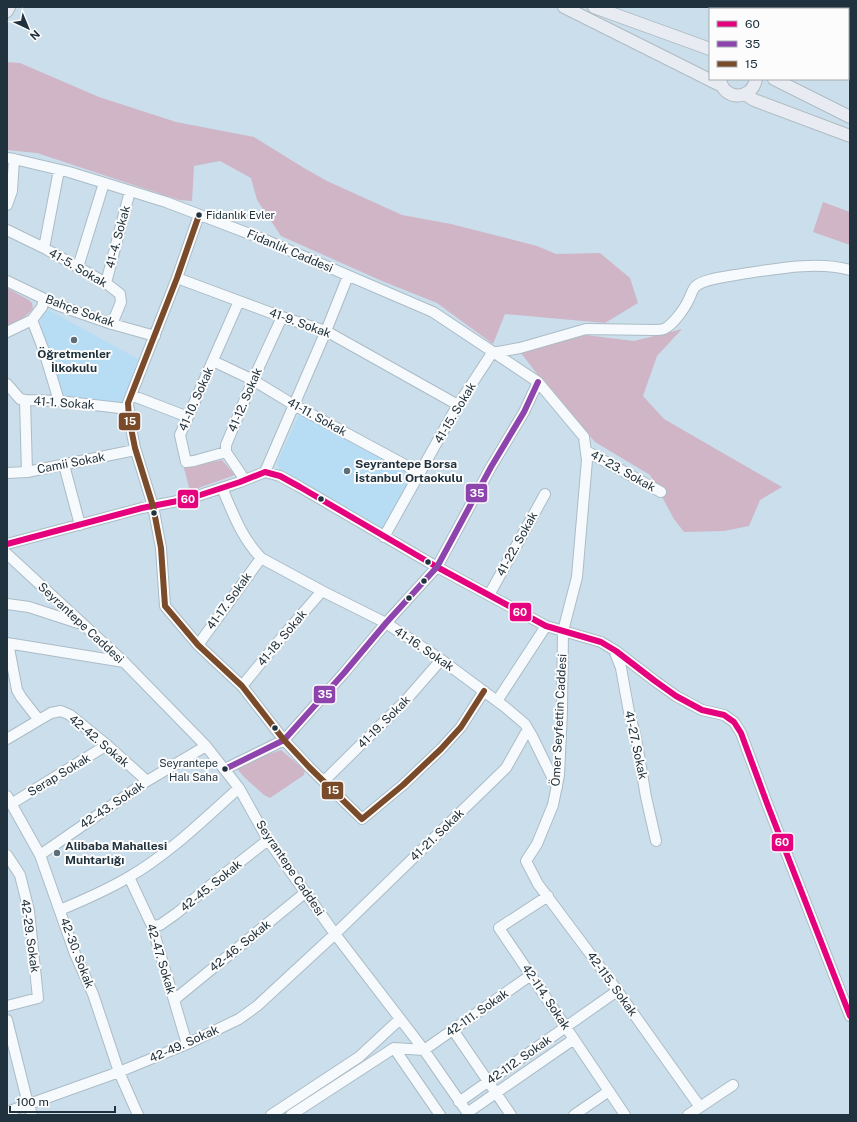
<svg xmlns="http://www.w3.org/2000/svg" width="857" height="1122" font-family="'Public Sans',sans-serif">
  <style>
    .built { fill: #b7ddf5 }
    .green { fill: #d0b5c7 }
    .lines { fill: none; stroke-linecap: round; stroke-linejoin: round }
    .minor-casing { stroke: #abbcc7; stroke-width: 12 }
    .major-casing { stroke: #afbbc2; stroke-width: 14 }
    .minor { stroke: #f7fafc; stroke-width: 10 }
    .major { stroke: #e9ebf2; stroke-width: 12 }
    .bus-1-casing { stroke: #fcfcfc; stroke-width: 9 }
    .bus-2-casing { stroke: #fcfcfc; stroke-width: 9 }
    .bus-3-casing { stroke: #fcfcfc; stroke-width: 9 }
    .bus-1 { stroke: #e5007d; stroke-width: 6 }
    .bus-2 { stroke: #8e44ad; stroke-width: 6 }
    .bus-3 { stroke: #7a4b2a; stroke-width: 6 }
    .bus-dot { fill: #20323d; stroke: #fcfcfc; stroke-width: 1.5 }
    .poi-dot { fill: #5c6e7a; stroke: #fcfcfc; stroke-width: 1.5 }
    .labels { text-anchor: middle; dominant-baseline: central; stroke-width: 4; stroke-linejoin: round; paint-order: stroke }
    .bus-label { font-size: 11px; fill: #20323d; stroke: #fcfcfc; text-anchor: start }
    .street-label { font-size: 12px; fill: #20323d; stroke: #fcfcfc }
    .poi-label { font-size: 12px; font-weight: bold; fill: #20323d; stroke: #fcfcfc; text-anchor: start }
    .line-badge { stroke: #fcfcfc; stroke-width: 1.5 }
    .badge-label { font-size: 11px; text-anchor: middle; font-weight: bold; fill: #fff }
  </style>
  <rect width="100%" height="100%" fill="#cadeeb"/>
  <path class="built" d="M47,309L138,359L124,398L122,403H116L61,395L40,321Z
    M300,412L413,472L382,531L280,471L277,463Z"/>
  <path class="green" d="M7,62L20,63L99,97L176,122L254,137L304,168L327,181L402,215L451,224L537,246L556,254L600,253L630,278L638,303L605,323L572,320L505,314L493,344L437,303L382,281L281,236L257,200L251,178L220,161L194,166L192,201L179,200L37,153L7,150Z
    M823,202L850,212V245L813,232Z
    M7,288L29,300L32,303L33,308C27,317 16,322 7,327Z
    M682,329L657,356L643,396L664,419L782,487L760,500L749,526L724,531L684,532L674,519L650,475L595,442L544,383L521,353L586,335L634,341Z
    M222,460L235,475L190,491L184,468Z
    M281,750L305,770L304,775L270,798L264,795L245,778L238,770V764Z"/>
  <g class="lines">
    <defs>
      <path id="minor" d="M7,158L14,159L69,172L166,202L263,239L433,312L538,382L584,437L587,460L577,577L563,631L562,711L559,775L553,805L537,844L526,861L538,884L606,975L700,1107
        M7,205L12,191L14,159
        M199,215L177,278L128,403L129,418L135,448L153,506L161,548L165,606L198,645L242,686L284,740L309,767L362,819L403,785L441,749L461,727L484,691
        M7,230L44,248L106,283L120,294L121,302L112,324
        M44,248L59,170
        M78,267L104,183
        M177,278L282,317L326,331L458,405
        M7,281L57,305L112,324L155,336
        M106,283L130,191
        M44,299L42,307L32,320L44,351L59,401
        M7,332L32,320
        M492,353L520,348L586,329L655,330C657,330 661,330 664,329C673,325 685,308 689,299C691,295 693,288 696,286C704,279 725,277 735,275C770,270 815,260 850,270
        M213,361L253,380L294,405L420,473
        M7,384L20,399L25,400L59,401L129,409
        M131,395L188,417
        M25,400L27,472
        M586,451L661,492
        M226,452L194,461L186,462L180,435L239,301
        M64,465L80,525
        M265,472L326,331L348,276
        M7,473L27,472L135,450
        M245,480L226,452V445L253,380L282,317
        M222,488C233,513 241,537 261,558L322,591L386,623L443,661L505,707L525,724L532,736L557,787
        M384,537L456,408L492,353
        M7,544L142,508L188,499L240,482L265,472L280,476L300,487L437,567L546,626L601,642L616,651L655,681L676,696L702,710L724,715L734,722L741,733L768,806L850,1016
        M7,554L124,662L206,746L239,788L268,840L335,934L424,1050L469,1115
        M489,595L545,494
        M7,604L29,607L78,623
        M7,643L124,662
        M8,643L17,690L21,697L39,720L51,713L61,711L70,715L107,745L147,781
        M198,645L261,558
        M614,650L621,668L629,712L636,738L646,797L656,841
        M242,686L283,636L322,591
        M497,701L546,626
        M7,739L39,720
        M225,769L284,740L344,673L386,623L437,567L491,467L524,412L538,382
        M324,781L406,700L441,660
        M7,796L40,855L75,954L93,994L119,1072L138,1115
        M11,804L107,745
        M7,855L20,875L29,911L38,998L7,1006
        M40,855L147,781L206,746
        M129,877L152,926L187,1044
        M548,896L499,928L625,1115
        M60,910C84,900 107,890 129,877C169,854 204,819 239,788
        M152,926L160,925L177,913L218,879L268,840
        M174,1000L306,892
        M7,1020L28,1104L32,1115
        M453,1030L511,1115
        M394,1048L440,1115
        M459,1102L617,991
        M7,1112L119,1072L187,1044L239,1019L257,1006L335,934L506,768L528,729
        M467,1113L574,1039
        M271,1115L359,1057L400,1019
        M291,1115L394,1048L424,1050L531,975
        M574,1115L609,1091
        M688,1115L733,1085"/>
      <path id="major" d="M564,7L722,86
        M594,7L710,49
        M7,11L9,7
        M720,79C723,101 752,101 756,79
        M774,79L850,117
        M745,94L754,100L850,136"/>
    </defs>
    <use href="#minor" class="minor-casing"/>
    <use href="#major" class="major-casing"/>
    <use href="#minor" class="minor"/>
    <use href="#major" class="major"/>
    <defs>
      <path id="bus-1" d="M7,544L142,508L188,499L240,482L265,472L280,476L300,487L437,567L546,626L601,642L616,651L655,681L676,696L702,710L724,715L734,722L741,733L768,806L850,1016"/>
      <path id="bus-2" d="M225,769L284,740L344,673L386,623L437,567L491,467L524,412L538,382"/>
      <path id="bus-3" d="M199,215L177,278L128,403L129,418L135,448L153,506L161,548L165,606L198,645L242,686L284,740L309,767L362,819L403,785L441,749L461,727L484,691"/>
    </defs>
    <use href="#bus-1" class="bus-1-casing"/>
    <use href="#bus-2" class="bus-2-casing"/>
    <use href="#bus-3" class="bus-3-casing"/>
    <use href="#bus-1" class="bus-1"/>
    <use href="#bus-2" class="bus-2"/>
    <use href="#bus-3" class="bus-3"/>
  </g>
  <g class="bus-dot">
    <circle cx="199" cy="215" r="3.5"/>
    <circle cx="321" cy="499" r="3.5"/>
    <circle cx="154" cy="513" r="3.5"/>
    <circle cx="428" cy="562" r="3.5"/>
    <circle cx="424" cy="581" r="3.5"/>
    <circle cx="409" cy="598" r="3.5"/>
    <circle cx="275" cy="728" r="3.5"/>
    <circle cx="225" cy="769" r="3.5"/>
  </g>
  <g class="poi-dot">
    <circle cx="74" cy="340" r="4"/>
    <circle cx="347" cy="471" r="4"/>
    <circle cx="57" cy="853" r="4"/>
  </g>
  <g class="labels">
    <g class="bus-label">
      <text x="206" y="215">Fidanlık Evler</text>
      <text x="218" y="763" text-anchor="end">Seyrantepe<tspan x="218" dy="14">Halı Saha</tspan></text>
    </g>
    <g class="street-label">
      <text transform="translate(118 237) rotate(-75)">41-4. Sokak</text>
      <text transform="translate(290 251) rotate(23)">Fidanlık Caddesi</text>
      <text transform="translate(78 268) rotate(30)">41-5. Sokak</text>
      <text transform="translate(80 311) rotate(20)">Bahçe Sokak</text>
      <text transform="translate(300 323) rotate(20)">41-9. Sokak</text>
      <text transform="translate(196 399) rotate(-66)">41-10. Sokak</text>
      <text transform="translate(245 400) rotate(-67)">41-12. Sokak</text>
      <text transform="translate(64 403) rotate(4)">41-1. Sokak</text>
      <text transform="translate(455 413) rotate(-59)">41-15. Sokak</text>
      <text transform="translate(317 417) rotate(29)">41-11. Sokak</text>
      <text transform="translate(71 463) rotate(-11)">Camii Sokak</text>
      <text transform="translate(623 471) rotate(29)">41-23. Sokak</text>
      <text transform="translate(517 544) rotate(-61)">41-22. Sokak</text>
      <text transform="translate(229 601) rotate(-54)">41-17. Sokak</text>
      <text transform="translate(81 623) rotate(43)">Seyrantepe Caddesi</text>
      <text transform="translate(282 638) rotate(-50)">41-18. Sokak</text>
      <text transform="translate(424 649) rotate(34)">41-16. Sokak</text>
      <text transform="translate(559 720) rotate(-87)">Ömer Seyfettin Caddesi</text>
      <text transform="translate(384 722) rotate(-45)">41-19. Sokak</text>
      <text transform="translate(99 741) rotate(40)">42-42. Sokak</text>
      <text transform="translate(636 745) rotate(78)">41-27. Sokak</text>
      <text transform="translate(59 775) rotate(-31)">Serap Sokak</text>
      <text transform="translate(112 805) rotate(-34)">42-43. Sokak</text>
      <text transform="translate(437 835) rotate(-44)">41-21. Sokak</text>
      <text transform="translate(290 868) rotate(56)">Seyrantepe Caddesi</text>
      <text transform="translate(211 886) rotate(-39)">42-45. Sokak</text>
      <text transform="translate(30 936) rotate(82)">42-29. Sokak</text>
      <text transform="translate(240 946) rotate(-39)">42-46. Sokak</text>
      <text transform="translate(77 953) rotate(69)">42-30. Sokak</text>
      <text transform="translate(161 959) rotate(73)">42-47. Sokak</text>
      <text transform="translate(612 984) rotate(54)">42-115. Sokak</text>
      <text transform="translate(546 997) rotate(56)">42-114. Sokak</text>
      <text transform="translate(477 1013) rotate(-35)">42-111. Sokak</text>
      <text transform="translate(184 1044) rotate(-24)">42-49. Sokak</text>
      <text transform="translate(519 1060) rotate(-35)">42-112. Sokak</text>
    </g>
    <g class="poi-label">
      <text x="74" y="354" text-anchor="middle">Öğretmenler<tspan x="74" dy="14">İlkokulu</tspan></text>
      <text x="355" y="464">Seyrantepe Borsa<tspan x="355" dy="14">İstanbul Ortaokulu</tspan></text>
      <text x="65" y="846">Alibaba Mahallesi<tspan x="65" dy="14">Muhtarlığı</tspan></text>
    </g>
  </g>
  <g class="line-badge">
    <rect x="118" y="412" width="23" height="19" rx="4" fill="#7a4b2a"/>
    <rect x="465" y="483" width="23" height="20" rx="4" fill="#8e44ad"/>
    <rect x="177" y="489" width="22" height="20" rx="4" fill="#e5007d"/>
    <rect x="509" y="602" width="23" height="20" rx="4" fill="#e5007d"/>
    <rect x="313" y="685" width="23" height="19" rx="4" fill="#8e44ad"/>
    <rect x="321" y="781" width="23" height="19" rx="4" fill="#7a4b2a"/>
    <rect x="771" y="833" width="23" height="19" rx="4" fill="#e5007d"/>
  </g>
  <g class="badge-label">
    <text x="130" y="425">15</text>
    <text x="477" y="497">35</text>
    <text x="188" y="503">60</text>
    <text x="520" y="616">60</text>
    <text x="325" y="698">35</text>
    <text x="333" y="794">15</text>
    <text x="782" y="846">60</text>
  </g>
  <rect width="857" height="1122" fill="none" stroke="#20323d" stroke-width="16"/>
  <rect x="709" y="8" width="140" height="72" fill="#fcfcfc" stroke="#a4abb0"/>
  <rect x="717" y="21" width="20" height="6" fill="#e5007d" stroke="#a4abb0"/>
  <text x="745" y="28" font-size="12" fill="#20323d">60</text>
  <rect x="717" y="41" width="20" height="6" fill="#8e44ad" stroke="#a4abb0"/>
  <text x="745" y="48" font-size="12" fill="#20323d">35</text>
  <rect x="717" y="61" width="20" height="6" fill="#7a4b2a" stroke="#a4abb0"/>
  <text x="745" y="68" font-size="12" fill="#20323d">15</text>
  <g transform="translate(28 28) rotate(136)" stroke="#fcfcfc" stroke-width="3" paint-order="stroke">
  <path d="M0-3L7 15L0 10L-7 15Z" fill="#20323d"/>
  <text y="-6" font-size="11" font-weight="bold" text-anchor="middle" fill="#20323d">N</text>
  </g>
  <path d="M10 1106v6h105v-6" fill="none" stroke="#20323d" stroke-width="2"/>
  <text x="16" y="1106" font-size="12" fill="#20323d" stroke="#fcfcfc" stroke-width="3" paint-order="stroke">100 m</text>
</svg>
